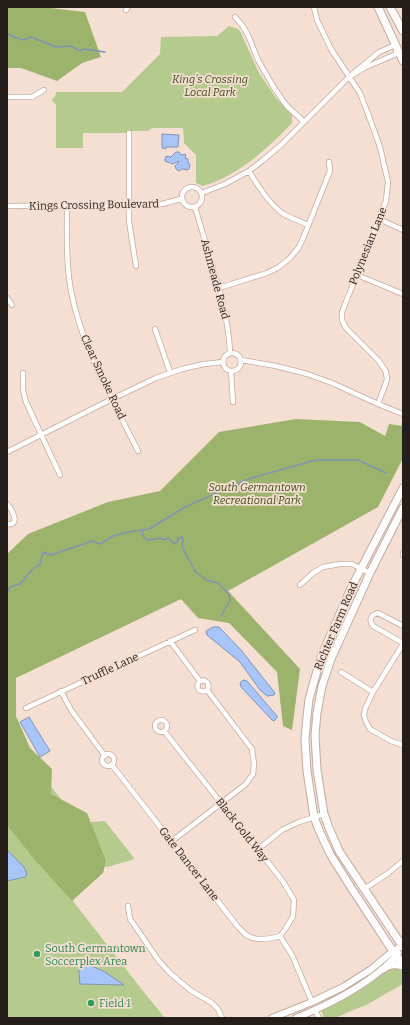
<svg xmlns="http://www.w3.org/2000/svg" width="410" height="1025" font-family="Bitter,serif">
  <style>
    .green { fill: #b5cb8e }
    .forest { fill: #9bb36a }
    .water { fill: #a7c5f9; stroke: #8093b6 }
    .lines { fill: none; stroke-linecap: round; stroke-linejoin: round }
    .stream { stroke: #8093b6; stroke-width: 1.5 }
    .minor-casing { stroke: #c1aba0; stroke-width: 6 }
    .tertiary-casing { stroke: #c1aba0; stroke-width: 8 }
    .secondary-casing { stroke: #c1aba0; stroke-width: 9 }
    .minor { stroke: #fff; stroke-width: 4.5 }
    .tertiary { stroke: #fff; stroke-width: 6 }
    .secondary { stroke: #fff; stroke-width: 7 }
    .leisure-dot { fill: #2e9e5b; stroke: #f5dfd3; stroke-width: 1.5 }
    .labels { text-anchor: middle; dominant-baseline: central; stroke-width: 3.5; stroke-linejoin: round; paint-order: stroke }
    .park-label { font-size: 11px; font-style: italic; fill: #3b4a15; stroke: #f5dfd3 }
    .street-label { font-size: 11px; fill: #251d19; stroke: #f5dfd3 }
    .leisure-label { font-size: 11px; fill: #27864d; stroke: #f5dfd3; text-anchor: start }
  </style>
  <rect width="100%" height="100%" fill="#f5dfd3"/>
  <path class="green" d="M229,26L238,29L240,31L259,73L276,98L292,115V123C267,149 239,175 203,186L196,183V155L184,143L183,128H152L148,131H127V133H83V148H56V105L52,100L55,96L56,92H122L160,54L161,37L217,36Z
    M7,713L39,771L81,825L41,860L143,991L165,1018H7Z
    M105,821L134,858L132,860L114,865L109,867L98,866L85,828L91,822Z
    M388,962L396,963L403,972V984L368,1004L335,1018H324L319,1005L322,999L353,984Z"/>
  <path class="forest" d="M7,7H42L85,12L101,57L82,63L57,81L21,68H7Z
    M296,419L360,422L385,436L389,424L403,426V458L378,507L228,591L300,669L292,730L283,726L277,672L229,623L198,618L181,599L16,678V716L30,748L52,769L51,794L87,813L106,861L103,873L72,901L35,860L7,825V554L28,534L108,502L160,491L219,432Z"/>
  <path class="water" d="M162,134L179,135L178,147H166V149L162,148Z
    M176,152H179L181,155L185,154L186,155L185,158L188,159V162L190,165L189,169L187,170L182,169L179,171L176,169L175,166L179,162V161L173,164L165,161V159L166,156L171,157Z
    M213,627H219L241,650L275,693L274,695L267,696L260,690L240,662L207,635L206,631Z
    M243,680L247,681L277,716V718L274,721L272,720L241,687L240,683Z
    M29,717L50,751L40,757L20,722Z
    M7,850L24,867L27,874L25,877L7,881Z
    M78,960L105,972L124,985L80,984Z"/>
  <g class="lines">
    <path class="stream" d="M7,33L11,36L24,40L31,37L56,47L71,46L80,51L84,49L105,52
      M142,530L143,536L147,540L155,539L160,538L164,540L169,538L171,541L175,544L178,539L182,537L183,540L182,547L195,571L206,580L218,583L229,594L230,600L221,616
      M7,592L10,587L20,584L31,571L40,564L43,552L51,555L92,541L100,544L113,536L129,532L149,529L185,507L251,478L316,460H358L386,473"/>
    <defs>
      <path id="minor" d="M314,7L317,20L331,49L360,93L367,111L380,147L388,182L386,201L342,312V320L346,328L379,361L386,372L387,380L378,404
        M126,10L128,7
        M235,17L242,25L248,35L258,60L273,86L286,105L304,122
        M7,97H32L44,90
        M129,133V221L136,266
        M249,171C258,186 268,202 282,213C290,218 300,221 308,225
        M182 197a10 10 0 1 1 20 0a10 10 0 1 1-20 0Z
        M202,193L225,184L249,171L262,161L281,145L349,77L379,52L393,46L397,48L396,54L364,68L349,77
        M7,206L162,204L181,199
        M67,206C67,234 66,263 71,291C82,348 112,399 138,451
        M195,207C201,228 208,250 214,272C222,299 229,325 230,353
        M379,219L403,230
        M357,275L403,294
        M219,288L267,273L279,267L290,258L299,247L304,236L330,171L329,162
        M7,298L12,305
        M155,329L170,372
        M223 362a9 9 0 1 1 18 0a9 9 0 1 1-18 0Z
        M241,360L276,366L307,374L332,383L378,404L403,414
        M231,372L233,402
        M23,373V390L26,402L60,475
        M7,452L112,399L156,378L182,369L204,364L223,362
        M7,504C12,509 21,526 7,524
        M403,553V555
        M300,585L313,573L323,567L340,564H352L370,573
        M403,626L378,613L373,615C369,619 370,622 373,626L403,643
        M170,641L200,681
        M403,644L373,692L365,709L364,715L366,722L370,729L391,741L403,745
        M341,672L373,692
        M197.5 686a5.5 5.5 0 1 1 11 0a5.5 5.5 0 1 1-11 0Z
        M61,691L71,710L105,756
        M26,708L195,630
        M155 726a6 6 0 1 1 12 0a6 6 0 1 1-12 0Z
        M164,731L282,880L294,900L293,916L286,928L280,936
        M102 760a6 6 0 1 1 12 0a6 6 0 1 1-12 0Z
        M112,765L238,927C241,929 244,934 248,936C257,941 270,939 280,936
        M172,841L246,784L253,774L254,764L252,749L207,690
        M257,850L282,830L299,822L324,814
        M364,889L387,874L403,861
        M128,906L130,919L159,961L170,973L190,990L212,1003L218,1009L222,1018
        M280,936L292,955L312,1002
        M315,1010L319,1018"/>
      <path id="tertiary" d="M272,1018L312,1002L343,987L370,970L393,951L403,945
        M296,1018C328,1005 361,989 387,965C391,961 395,958 398,953"/>
      <path id="secondary" d="M378,7L403,61
        M390,7L403,31
        M403,488L352,586L321,657L309,699L307,717L305,739L307,771L314,817L319,830L330,854L352,889L396,956L403,963
        M403,508L370,573L331,659L322,686L317,713L315,735L317,770L324,814L329,828L339,851L403,947
        M383,969C390,964 395,964 403,966"/>
    </defs>
    <use href="#minor" class="minor-casing"/>
    <use href="#tertiary" class="tertiary-casing"/>
    <use href="#secondary" class="secondary-casing"/>
    <use href="#minor" class="minor"/>
    <use href="#tertiary" class="tertiary"/>
    <use href="#secondary" class="secondary"/>
  </g>
  <g class="leisure-dot">
    <circle cx="37" cy="954" r="4"/>
    <circle cx="91" cy="1003" r="4"/>
  </g>
  <g class="labels">
    <g class="park-label">
      <text x="210" y="79">King's Crossing<tspan x="210" dy="13">Local Park</tspan></text>
      <text x="257" y="487">South Germantown<tspan x="257" dy="13">Recreational Park</tspan></text>
    </g>
    <g class="street-label">
      <text transform="translate(94 205) rotate(-1)">Kings Crossing Boulevard</text>
      <text transform="translate(368 246) rotate(-68)">Polynesian Lane</text>
      <text transform="translate(215 279) rotate(75)">Ashmeade Road</text>
      <text transform="translate(103 377) rotate(65)">Clear Smoke Road</text>
      <text transform="translate(336 626) rotate(-67)">Richter Farm Road</text>
      <text transform="translate(110 669) rotate(-25)">Truffle Lane</text>
      <text transform="translate(242 830) rotate(52)">Black Gold Way</text>
      <text transform="translate(189 864) rotate(52)">Gate Dancer Lane</text>
    </g>
    <g class="leisure-label">
      <text x="45" y="948">South Germantown<tspan x="45" dy="13">Soccerplex Area</tspan></text>
      <text x="99" y="1003">Field 1</text>
    </g>
  </g>
  <rect width="410" height="1025" fill="none" stroke="#251d19" stroke-width="16"/>
</svg>
